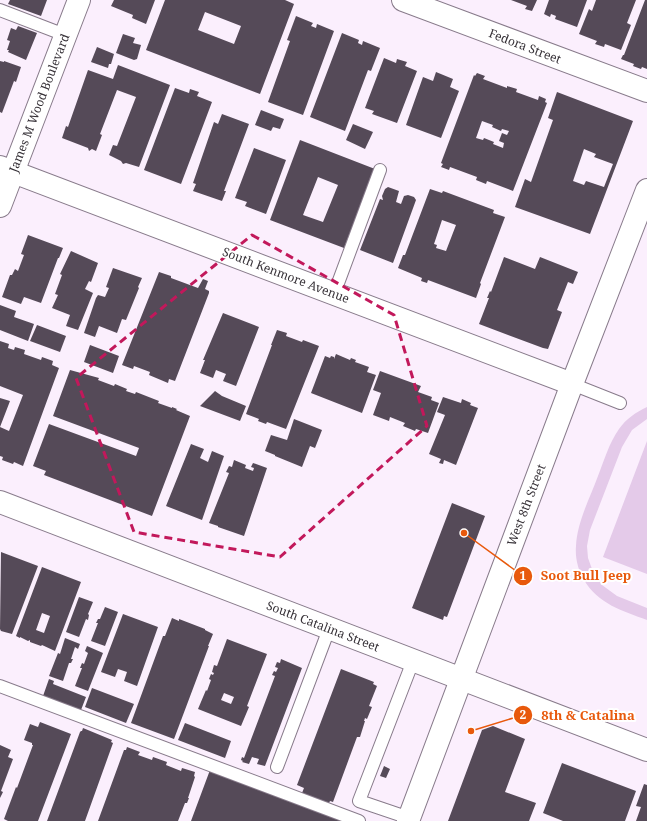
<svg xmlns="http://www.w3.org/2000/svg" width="647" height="821" font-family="'Noto Serif',serif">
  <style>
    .green { fill: #e4cae9 }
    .building { fill: #554a58; fill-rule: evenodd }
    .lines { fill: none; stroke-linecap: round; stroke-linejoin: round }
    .service-casing { stroke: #887b8b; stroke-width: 14 }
    .minor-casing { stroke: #887b8b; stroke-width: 24 }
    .tertiary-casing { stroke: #887b8b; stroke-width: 24 }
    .secondary-casing { stroke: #887b8b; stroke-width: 24 }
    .service { stroke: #fff; stroke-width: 12 }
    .minor { stroke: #fff; stroke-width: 22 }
    .tertiary { stroke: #fff; stroke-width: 22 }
    .secondary { stroke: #fff; stroke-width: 22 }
    .marked { fill: none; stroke: #c2185b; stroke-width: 3; stroke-dasharray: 8 5; stroke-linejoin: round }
    .labels { text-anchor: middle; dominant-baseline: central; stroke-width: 4; stroke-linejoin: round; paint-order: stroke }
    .street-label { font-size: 12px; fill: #373238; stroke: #fff }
    .leader { fill: none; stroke: #e8590c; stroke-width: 1.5 }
    .callout-dot { fill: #e8590c; stroke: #fff; stroke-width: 1.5 }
    .mark-label { font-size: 12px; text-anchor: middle; font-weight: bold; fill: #fff }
    .callout-label { font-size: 13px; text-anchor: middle; font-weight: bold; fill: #e8590c; stroke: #fff; stroke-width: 4; stroke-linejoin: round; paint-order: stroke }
  </style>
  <rect width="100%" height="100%" fill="#fbeffd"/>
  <path class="green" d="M647,407V419L632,430L622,447L590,530L587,546L588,558L592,569L602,585L617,596L647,608V620C623,611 598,604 584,580C578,570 575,558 576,546C577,522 590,498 598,476C604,461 609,443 619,429C626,419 636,412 647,407Z
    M647,441V574L603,557Z"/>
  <path class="building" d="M10,0H47L41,16L8,4Z
    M114,0H155L146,24L132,18L133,15L111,6Z
    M165,0H285L294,4L260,94L146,50ZM205,12L241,26L234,44L198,30Z
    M511,0H537L532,11L525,9L527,6Z
    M549,0H587L577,27L555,19L556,16L551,14L550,17L544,14Z
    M596,0H636L627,23L631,25L621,50L605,44L604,47L595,44L597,41L579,34L589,9L592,11Z
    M645,0H647V69L642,67L641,69L633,66L634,64L621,59L623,55H624Z
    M296,16L313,23L311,26L316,28L317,24L334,31L303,115L268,102L290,41L287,40Z
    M18,26L37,33L26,60L8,52L9,50H7L10,41L7,40L11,28L16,30Z
    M342,33L359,40L358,43L362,45L363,41L380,48L371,71L368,70L345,131L310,117Z
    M123,34L135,38L133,43L141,45L137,59L134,60L116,53Z
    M97,47L114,54L111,64H109L108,68L91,62Z
    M384,58L396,63L397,59L407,62L405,66L417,71L397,123L372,114L374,111L365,108Z
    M0,61L4,62V61L21,67L16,82L14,81L2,113L0,112Z
    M118,65L170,85L139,167L126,163L123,164L121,161L109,155L113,145L117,146L136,97L117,90L100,134L102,135L96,151L92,149L89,151L88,148L62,138L66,126L68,127L88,70L113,79Z
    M436,72L453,79L450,87L459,91L441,138L406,125L423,77L433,81Z
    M477,73L485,76L483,79L507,88V86L517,89L516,92L538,100L539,96L546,99L545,102L547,103L513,191L487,181L486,184L476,180L477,177L450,167L449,170L441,167L443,164L441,163L474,75L475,76ZM482,121L493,125L492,127L501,131L502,129L509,131L507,135L502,133L499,141L504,143L503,148L493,144L494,142L484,138L483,140L476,138Z
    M175,88L189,93L190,89L199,92L197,96L212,102L181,184L144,170Z
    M557,92L633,121L590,234L515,207L525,179L531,182L553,120L548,118ZM584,149L596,154L594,157L613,164L604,187L586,181L584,185L573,181Z
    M261,110L284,119L280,129L273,127L271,131L255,125Z
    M222,114L249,124L224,191H226L222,201L193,191L196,184L193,183L214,122L218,124Z
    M353,124L373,132L365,149L346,140Z
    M300,140L375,169L344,248L270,220ZM318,177L338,185L323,222L303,215Z
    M254,148L286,160L266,214L245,206L247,202L235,198Z
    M388,187L399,191L396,202L401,204L404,196L408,195L414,197L416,200L393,263L360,250L380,199L383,200L382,196L385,189Z
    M430,189L442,193L443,191L494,210L493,213L505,217L480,283L481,284L476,298L428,280L427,283L421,281L422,278L398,268L403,255H405ZM442,220L456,225L446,251L436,248L437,245L434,244Z
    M28,235L63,248L59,258H58L41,303L24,297L21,304L2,297L10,275H12L15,269L18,271L24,255L21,254Z
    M71,251L98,263L91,282L89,281L85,289L93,293L78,330L66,326L70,315L52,308L58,295L55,294L62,275L60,274Z
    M504,257L535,269L540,257L578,272L573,284L568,282L557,310L562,312L548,349L543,348L479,324L489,298H487L490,291L491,292Z
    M113,268L142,278L138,287L139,288L126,320L122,319L117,333L99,326L95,337L84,333L96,298L98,295L105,297L109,288L106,287Z
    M159,272L171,276V278L198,288L203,279L208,281L205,289L209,291V293L175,381L169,379L168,383L149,375L150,372L134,366L133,369L122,365Z
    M0,305L16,311L14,317L34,324L28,341L0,330Z
    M223,313L259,327L236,386L223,381L226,374L216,370L213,378L200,373L205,360H203Z
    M37,325L66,336L60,352L30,341Z
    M277,330L287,333L286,336L302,342L303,340L319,346L286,429L267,422L266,424L258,421L259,419L246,414L272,345H271Z
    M0,341L9,344L8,348L14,350L15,347L25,350L24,354L41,360L42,357L53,361L52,365L59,368L23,466L14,462L13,464L2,460L3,457L0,456V398L10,401L0,427L9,431L23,395L0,386Z
    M90,345L119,356L113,373L84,362Z
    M336,354L350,360L351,358L356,360L355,362L369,367L367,372L376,375L362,413L311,393L325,356L330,358L331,356L334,357V359Z
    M70,370L99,378L98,380L114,386L115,384L127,389L126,391L135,394L136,392L159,401L158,403L172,408V407L177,409L176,410L190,416L152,516L44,475L46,471L33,466L49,424L136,456L139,448L53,416Z
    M380,371L421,386L418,392L432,397L431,400L439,403L428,433L416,429L415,431L403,426L405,423L390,417L389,421L373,415L381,393L373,390Z
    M215,391L222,396L246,406L240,421L200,406Z
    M443,397L461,403L462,399L471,403L470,405L478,408L456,465L444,460L443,464L439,463L441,459L429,454L445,415L437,412Z
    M294,419L322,430L315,448L310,446L302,467L275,456V455L265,451L271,435L287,440Z
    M191,444L204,449L200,458L208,462L212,451L224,456L202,520L166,506Z
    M234,460L246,465L245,468L253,471L254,468L251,467L253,463L267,468L244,536L218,527V526L209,523L229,473L226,472L229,466L232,467Z
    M452,503L485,516L447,617L444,616L443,620L412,608Z
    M1,552L38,566L12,634L1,631L0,629Z
    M42,567L81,582L55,651L42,645L41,646L30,642V640L28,641L20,637V638L16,636ZM42,613L50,616L44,633L36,630Z
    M79,597L93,602L88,614L89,615L88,620L86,619L79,637L66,632Z
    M105,607L118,612L105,646L91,641L98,623H96L98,619H100Z
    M123,614L158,627L137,686L124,681L127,672L118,669L115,677L101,672Z
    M172,618L179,621V619L205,629V630L213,634L208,646H209L174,739L131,723L163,636H165Z
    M65,638L80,644L78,649L75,647L71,659H73L71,663H69L63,681L49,676L58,653L60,654Z
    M227,639L267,654L247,706L249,707L241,726L198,709L206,690L207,691L211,680L209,679L211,674L213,675L214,673L212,672L214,665L217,666ZM224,693L234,697L231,704L221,700Z
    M87,646L103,653L88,691L75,686L82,668H80L82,663L84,664L88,653L85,651Z
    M281,659L302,668L265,766L257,764L259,759L252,757L249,764L242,762L243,761L241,760L242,757L244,758L275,676L272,675L274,671L276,672L278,668L275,667L277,662L280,663Z
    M341,669L374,682L373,684L377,686L369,706L372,707L367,719L365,718L364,721H365L360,737H357L333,802L330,801L329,803L302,793L304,788L297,785Z
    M49,679L54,681L53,684L86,697L81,710L43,696Z
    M92,688L134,704L126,723L85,707Z
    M40,722L71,734L38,821H8L4,819L16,787L17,788L33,745H32V743L24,740L30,724L38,727Z
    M185,723L231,741L225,758L178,740Z
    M493,726L525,739L505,792L536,803L529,821H448L482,730Z
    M83,728L112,740L111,742L113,743L85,821H47L80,732L81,731H82Z
    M0,745L11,750L8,757L13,759L1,791L3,792L0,798Z
    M127,747L140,752L138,755L152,760L153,757L167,762L166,765L181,771L182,768L195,772L194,776L195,777L188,798H189L187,803H185L178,821H98L124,750H126Z
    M562,763L636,791L625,821H563L543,813Z
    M384,766L390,769L386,778L380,776Z
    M210,770L345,821H191Z
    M644,784L647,785V821H636L641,807L636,806Z"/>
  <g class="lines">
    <defs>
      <path id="service" d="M0,10L65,35
        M334,294L380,170
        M572,384L620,403
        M0,686L359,821
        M277,767L329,629
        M409,818L359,801L413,661"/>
      <path id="minor" d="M403,0L647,91
        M0,167L572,384"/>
      <path id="tertiary" d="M0,206L79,0
        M0,502L647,750"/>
      <path id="secondary" d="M408,821L572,384L647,190"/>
    </defs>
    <use href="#service" class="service-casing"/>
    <use href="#minor" class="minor-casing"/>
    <use href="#tertiary" class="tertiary-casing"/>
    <use href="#secondary" class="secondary-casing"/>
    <use href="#service" class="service"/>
    <use href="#minor" class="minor"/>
    <use href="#tertiary" class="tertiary"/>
    <use href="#secondary" class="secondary"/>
  </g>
  <path class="marked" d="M252,235L394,315L427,426L280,557L134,532L76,378Z"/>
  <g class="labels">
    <g class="street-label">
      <text transform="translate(525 46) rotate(21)">Fedora Street</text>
      <text transform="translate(39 103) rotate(-69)">James M Wood Boulevard</text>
      <text transform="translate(286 275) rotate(21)">South Kenmore Avenue</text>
      <text transform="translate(526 505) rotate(-69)">West 8th Street</text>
      <text transform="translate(323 626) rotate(21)">South Catalina Street</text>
    </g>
  </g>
  <path class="leader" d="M464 533L523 576M471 731L523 715"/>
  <g class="callout-dot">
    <circle cx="464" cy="533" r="4"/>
    <circle cx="471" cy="731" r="4"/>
    <circle cx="523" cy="576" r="10"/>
    <circle cx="523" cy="715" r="10"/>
  </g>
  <g class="mark-label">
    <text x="523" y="580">1</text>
    <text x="523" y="719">2</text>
  </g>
  <g class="callout-label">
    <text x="586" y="580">Soot Bull Jeep</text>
    <text x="588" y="720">8th &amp; Catalina</text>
  </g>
</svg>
